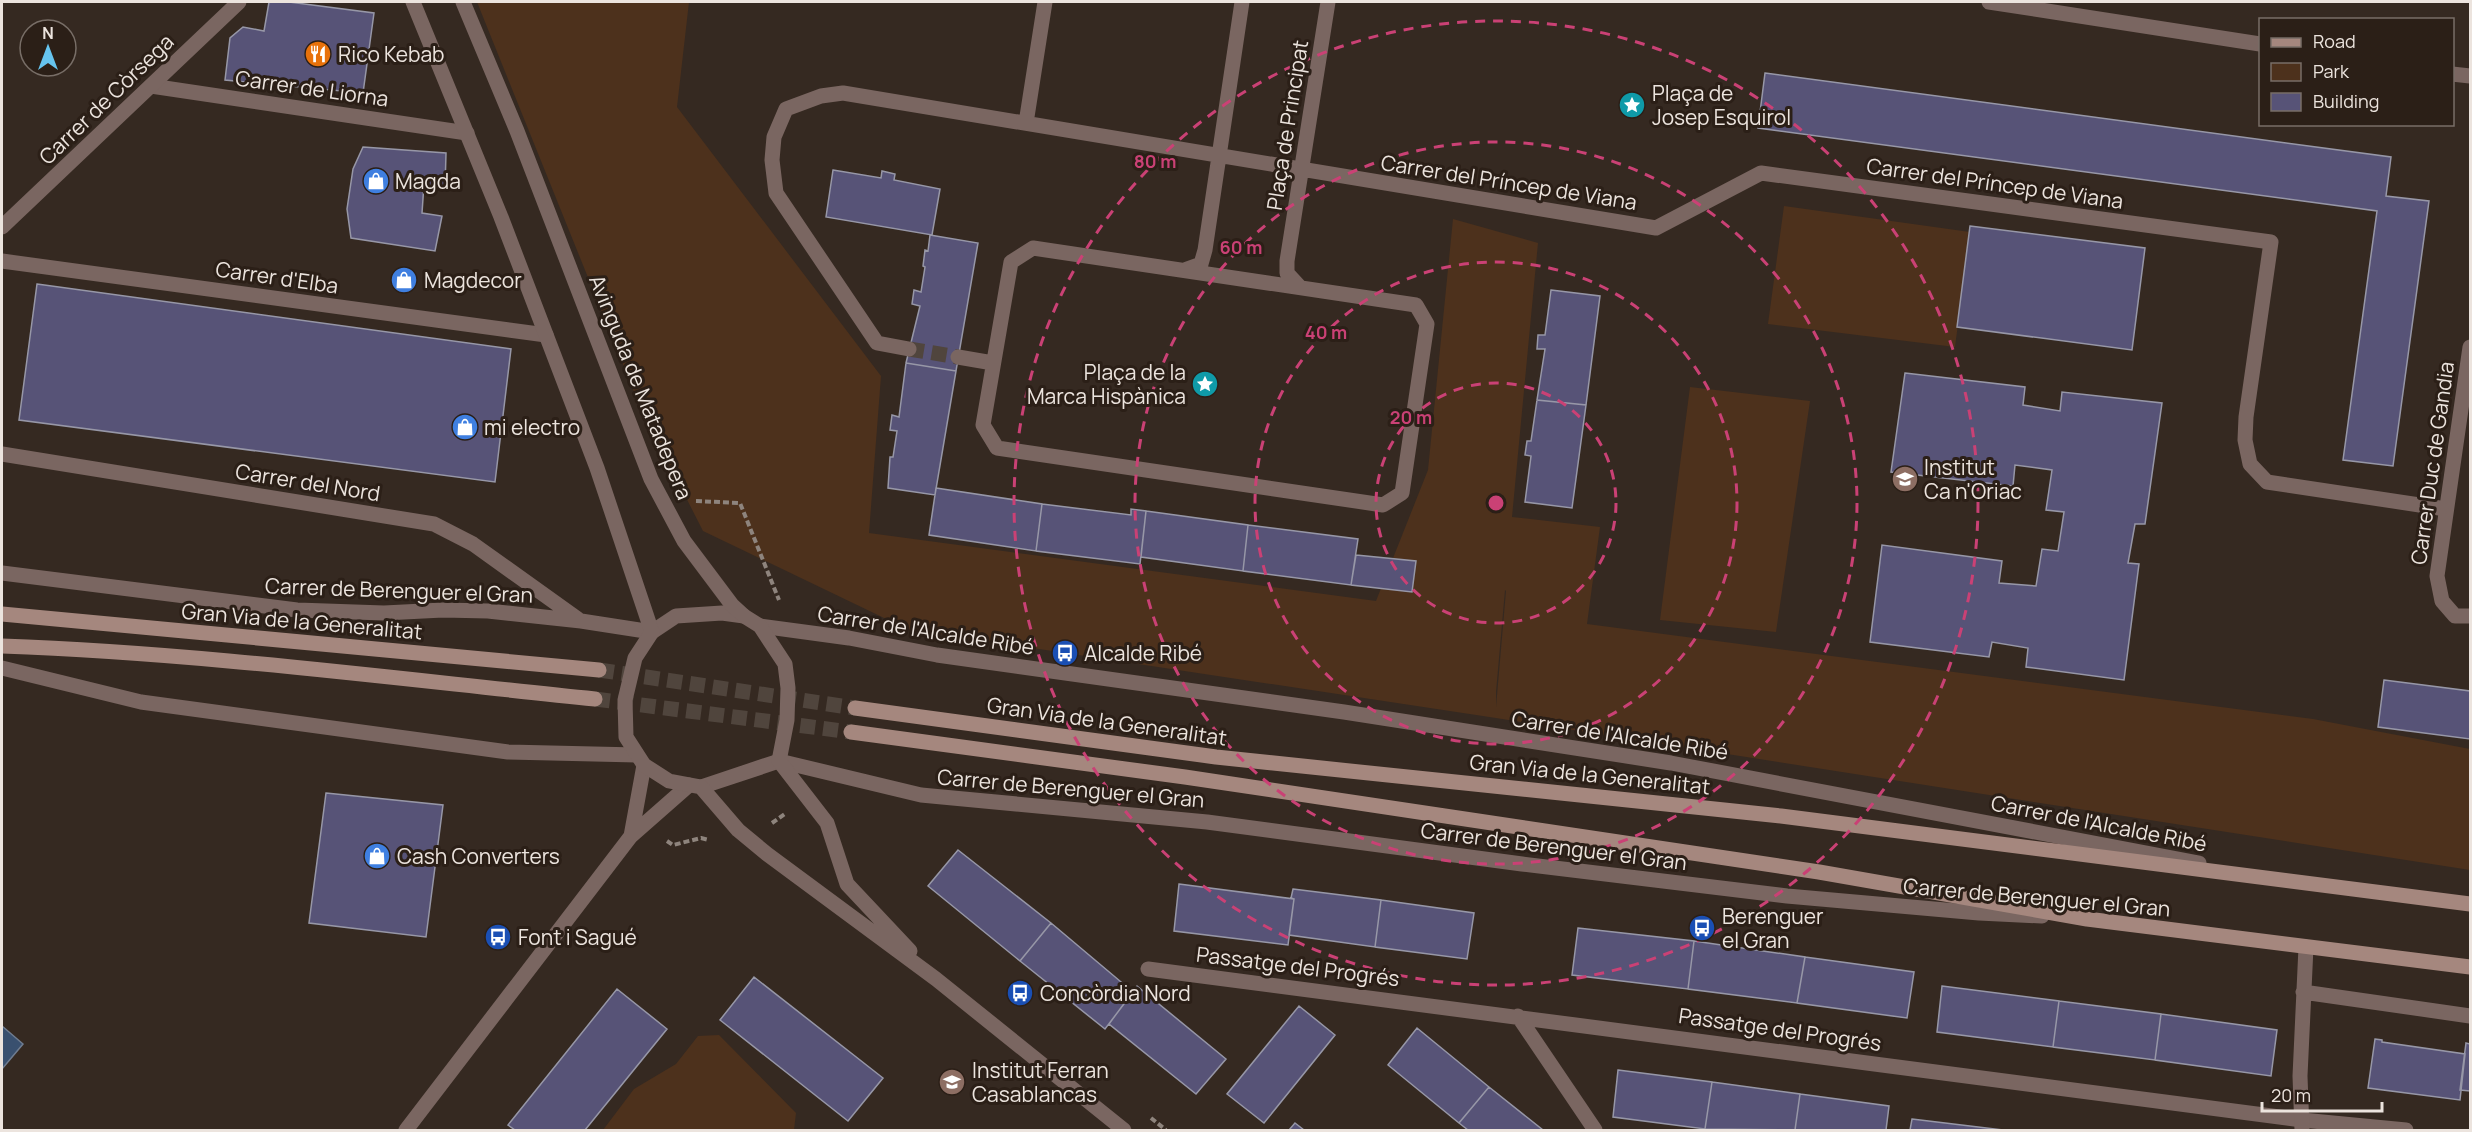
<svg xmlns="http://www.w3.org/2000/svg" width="2472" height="1132" font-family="Manrope,sans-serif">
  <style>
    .green { fill: #4d311c; fill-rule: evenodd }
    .water { fill: #39506f; stroke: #6f7c90; stroke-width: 1.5 }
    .building { fill: #575377; stroke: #9797a7; stroke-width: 1.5 }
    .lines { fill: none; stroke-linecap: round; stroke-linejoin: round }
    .minor-tunnel { stroke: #50453d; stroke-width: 15; stroke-dasharray: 15 8; stroke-linecap: butt }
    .secondary-tunnel { stroke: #50453d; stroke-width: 15; stroke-dasharray: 15 8; stroke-linecap: butt }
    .path { stroke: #8e847d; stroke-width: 4; stroke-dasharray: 6 3; stroke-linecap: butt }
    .pedestrian { stroke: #7a6661; stroke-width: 15 }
    .minor { stroke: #7a6661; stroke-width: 15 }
    .tertiary { stroke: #7a6661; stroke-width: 15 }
    .secondary { stroke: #a5877e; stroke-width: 15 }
    .ring { fill: none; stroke: #ca4175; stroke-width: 3; stroke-dasharray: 10 8 }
    .labels { text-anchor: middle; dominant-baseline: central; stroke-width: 6; stroke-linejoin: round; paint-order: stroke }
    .poi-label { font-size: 21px; fill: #ece4de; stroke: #2b1f17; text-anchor: start }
    .street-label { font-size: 21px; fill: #ece4de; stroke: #2b1f17 }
    .centre { fill: #ca4175; stroke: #2b1f17; stroke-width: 3 }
    .ring-label { font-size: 18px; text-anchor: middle; font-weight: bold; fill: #ca4175; stroke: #2b1f17; stroke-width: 6; stroke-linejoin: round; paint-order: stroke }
  </style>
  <rect width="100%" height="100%" fill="#352921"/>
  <path class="green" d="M477,2H689L677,107L881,376L869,533L1376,601L1428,470L1453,219L1538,243L1512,517L1600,527L1587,624L2313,719L2470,749V870L1496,718L907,629L703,531L641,409ZM1505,590L1506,591L1496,707V692Z
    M1784,206L1970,232L1955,347L1768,324Z
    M1690,387L1810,401L1776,632L1660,620Z
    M719,1035L796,1113L794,1130H603L634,1089L676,1064L698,1036Z"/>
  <path class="water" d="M2,1026L23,1044L2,1069Z"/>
  <path class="building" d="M269,2H289L374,13L363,93L225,80L230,38L243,27L264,31Z
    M1765,73L2391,157L2386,196L2429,201L2393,466L2343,460L2377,211L1758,128Z
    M363,147L446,153L445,189L424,184L422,213L442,216L435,251L351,238L347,209L353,169Z
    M833,170L881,178L882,171L895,174L894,180L940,189L932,235L826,217Z
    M1970,226L2145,248L2132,350L1957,327Z
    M930,235L978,243L956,371L906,363L920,306L912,304L914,290L921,292L925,267L923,266L925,250L928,251Z
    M37,284L511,349L495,482L19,420Z
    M1551,290L1600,296L1586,405L1537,400L1545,349H1537L1538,335H1545Z
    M906,363L956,371L935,495L888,488L890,457H893L897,431L890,430L892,415L899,417Z
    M1905,373L2025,387L2023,405L2060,411L2062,392L2162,403L2145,524H2135L2128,563L2139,564L2124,680L2026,667L2028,648L1992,642L1989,657L1870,642L1882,545L2002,561L1999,583L2036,586L2042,549L2058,551L2064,512L2046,510L2052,470L2015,465L2013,486L1891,472Z
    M1537,400L1586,405L1572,508L1525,502L1531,456L1525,455L1527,441H1531Z
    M936,488L1042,504L1036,551L929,535Z
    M1042,504L1131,515V509L1146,511L1140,564L1036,551Z
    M1146,511L1248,525L1243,571L1141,557Z
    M1248,525L1358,539L1351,585L1243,571Z
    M1356,555L1416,561L1412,592L1351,585Z
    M2384,680L2470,691V739L2378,727Z
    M326,793L443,805L426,937L309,923Z
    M958,850L1051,923L1020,961L928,886Z
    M1179,884L1294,899L1288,945L1174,931Z
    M1293,889L1381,900L1375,947L1289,935L1294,899L1291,898Z
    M1381,900L1474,913L1467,959L1375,947Z
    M1051,923L1133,992L1105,1029L1020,961Z
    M1578,928L1694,941L1688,989L1572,975Z
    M1694,941L1805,957L1797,1003L1688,989Z
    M1805,957L1914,972L1907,1018L1797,1003Z
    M754,977L883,1078L848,1121L720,1020Z
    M1137,986L1226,1059L1196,1094L1109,1024Z
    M1942,986L2059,1001L2053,1047L1937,1032Z
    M617,989L667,1029L585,1130H515L508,1125Z
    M2059,1001L2161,1014L2155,1060L2053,1047Z
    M1299,1006L1335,1035L1264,1123L1227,1094Z
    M2161,1014L2277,1030L2271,1076L2155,1060Z
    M1417,1028L1489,1087L1459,1123L1388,1065Z
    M2375,1039L2382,1040V1042L2465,1054L2460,1100L2368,1088Z
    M2466,1043L2470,1044V1091L2460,1090Z
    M1618,1070L1712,1082L1705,1129L1613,1117Z
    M1712,1082L1800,1094L1795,1130L1705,1129Z
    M1489,1087L1543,1130H1468L1459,1123Z
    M1800,1094L1889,1106L1886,1130H1795Z
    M1912,1119L2003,1130H1910Z
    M1295,1123L1304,1130H1289Z"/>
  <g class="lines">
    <path class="minor-tunnel" d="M909,349L958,357"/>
    <path class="secondary-tunnel" d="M599,670L855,708
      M595,699L851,732"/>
    <path class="path" d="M696,501L740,503L779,600
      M772,823L786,813
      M667,841L673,845L701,838L709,840
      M1151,1118L1166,1130"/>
    <path class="pedestrian" d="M151,86L467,133
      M2,261L546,335
      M1148,969L2302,1120L2406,1130
      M1518,1016L1595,1130"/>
    <path class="minor" d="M1989,2L2260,44
      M2452,74L2470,76
      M1026,123L1045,2
      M2,227L239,2
      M1033,248L1416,305L1427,324L1402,493L1383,505L997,448L983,425L1011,262Z
      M1187,269L1201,264L1205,250L1242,2
      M1299,286L1287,273V261L1328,2
      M2470,347L2437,576L2442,601L2455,616H2470
      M909,349L877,343L776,193L772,160L774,137L786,109L821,96L843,93L1656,228L1761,173L2271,242L2246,417L2245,440L2250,464L2267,482L2446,509
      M958,357L993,363
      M2,454L434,524L473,544L578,619
      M2,573L297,610L384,613L443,610L488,611L581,621L652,632L676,616L722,613L744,616
      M760,626L849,638L937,655L1344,712L1671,763L2199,863
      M2,668L141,702L508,752L637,755
      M701,787L779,761L921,795L1207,822L1522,864L1787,896L1979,913L2042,916
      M631,836L644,765
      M2303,992L2470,1016
      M406,1130L631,836L689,785
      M2302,1130L2300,1076L2306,947"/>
    <path class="tertiary" d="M413,2L501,217L597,468L652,632L635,658L625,700L626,737L644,765L669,781L701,787L738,830L767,854L936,979L1124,1130
      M463,2L517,131L651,479L684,541L732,605L744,616L760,626L785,664L788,688L787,720L779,761L827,823L847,884L910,951"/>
    <path class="secondary" d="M2,614L599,670
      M2,646C200,653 398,679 595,699
      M855,708L1216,757L1781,816L2470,904
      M851,732L1185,777L1819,872L2087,919L2470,967"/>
  </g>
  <g class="ring">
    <circle cx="1496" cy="503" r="120"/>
    <circle cx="1496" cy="503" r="241"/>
    <circle cx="1496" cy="503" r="361"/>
    <circle cx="1496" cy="503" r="482"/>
  </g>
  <defs>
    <symbol id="restaurant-disc" viewBox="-11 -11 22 22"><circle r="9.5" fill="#e8710a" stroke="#2b1f17"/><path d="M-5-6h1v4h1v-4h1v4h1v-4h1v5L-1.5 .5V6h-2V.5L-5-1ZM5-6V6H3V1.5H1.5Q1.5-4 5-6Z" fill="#fff"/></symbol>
    <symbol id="sight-disc" viewBox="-11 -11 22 22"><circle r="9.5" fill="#0f9aa8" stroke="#2b1f17"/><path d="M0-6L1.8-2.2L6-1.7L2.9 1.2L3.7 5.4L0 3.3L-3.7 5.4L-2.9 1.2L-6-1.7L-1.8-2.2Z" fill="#fff"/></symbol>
    <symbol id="shop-disc" viewBox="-11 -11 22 22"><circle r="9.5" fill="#3f7fe0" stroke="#2b1f17"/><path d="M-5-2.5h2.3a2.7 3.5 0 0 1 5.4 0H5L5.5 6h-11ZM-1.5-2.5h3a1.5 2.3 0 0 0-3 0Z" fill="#fff"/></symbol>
    <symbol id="school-disc" viewBox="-11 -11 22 22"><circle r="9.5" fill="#8d6e63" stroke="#2b1f17"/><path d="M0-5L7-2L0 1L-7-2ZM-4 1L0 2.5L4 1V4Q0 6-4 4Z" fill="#fff"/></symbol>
    <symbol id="bus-disc" viewBox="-11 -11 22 22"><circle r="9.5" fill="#1a4fb4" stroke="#2b1f17"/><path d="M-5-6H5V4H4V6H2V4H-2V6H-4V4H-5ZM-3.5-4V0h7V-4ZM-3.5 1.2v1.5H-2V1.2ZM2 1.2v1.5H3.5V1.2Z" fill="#fff"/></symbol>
  </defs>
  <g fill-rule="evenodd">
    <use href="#restaurant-disc" x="303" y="39" width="30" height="30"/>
    <use href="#sight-disc" x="1617" y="90" width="30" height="30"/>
    <use href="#shop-disc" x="361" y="166" width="30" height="30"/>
    <use href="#shop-disc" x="389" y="265" width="30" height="30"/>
    <use href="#sight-disc" x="1190" y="369" width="30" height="30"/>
    <use href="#shop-disc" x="450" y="412" width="30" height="30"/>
    <use href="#school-disc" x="1890" y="464" width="30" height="30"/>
    <use href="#bus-disc" x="1050" y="638" width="30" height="30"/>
    <use href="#shop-disc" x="362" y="841" width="30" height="30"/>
    <use href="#bus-disc" x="1687" y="913" width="30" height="30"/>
    <use href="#bus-disc" x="483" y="922" width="30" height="30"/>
    <use href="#bus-disc" x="1005" y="978" width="30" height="30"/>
    <use href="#school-disc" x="937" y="1067" width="30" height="30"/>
  </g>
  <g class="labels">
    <g class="poi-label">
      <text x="338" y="54">Rico Kebab</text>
      <text x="1652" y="93">Plaça de<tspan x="1652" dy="24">Josep Esquirol</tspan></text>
      <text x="395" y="181">Magda</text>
      <text x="424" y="280">Magdecor</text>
      <text x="1186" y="372" text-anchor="end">Plaça de la<tspan x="1186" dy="24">Marca Hispànica</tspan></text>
      <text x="484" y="427">mi electro</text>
      <text x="1924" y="467">Institut<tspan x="1924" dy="24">Ca n'Oriac</tspan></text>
      <text x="1084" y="653">Alcalde Ribé</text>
      <text x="397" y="856">Cash Converters</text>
      <text x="1722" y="916">Berenguer<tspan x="1722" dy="24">el Gran</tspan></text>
      <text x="518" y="937">Font i Sagué</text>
      <text x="1040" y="993">Concòrdia Nord</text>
      <text x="972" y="1070">Institut Ferran<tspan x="972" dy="24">Casablancas</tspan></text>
    </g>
    <g class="street-label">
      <text transform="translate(312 88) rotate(8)">Carrer de Liorna</text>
      <text transform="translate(106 99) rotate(-44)">Carrer de Còrsega</text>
      <text transform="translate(1287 125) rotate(-81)">Plaça de Principat</text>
      <text transform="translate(1509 182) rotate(9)">Carrer del Príncep de Viana</text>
      <text transform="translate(1995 183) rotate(8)">Carrer del Príncep de Viana</text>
      <text transform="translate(277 277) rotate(8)">Carrer d'Elba</text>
      <text transform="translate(641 387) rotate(68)">Avinguda de Matadepera</text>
      <text transform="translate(2432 463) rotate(-82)">Carrer Duc de Gandia</text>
      <text transform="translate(308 482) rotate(9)">Carrer del Nord</text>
      <text transform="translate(399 590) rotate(2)">Carrer de Berenguer el Gran</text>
      <text transform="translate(302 621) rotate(5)">Gran Via de la Generalitat</text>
      <text transform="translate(926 630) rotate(9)">Carrer de l'Alcalde Ribé</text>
      <text transform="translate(1107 721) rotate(8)">Gran Via de la Generalitat</text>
      <text transform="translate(1620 735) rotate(9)">Carrer de l'Alcalde Ribé</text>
      <text transform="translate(1590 774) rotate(6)">Gran Via de la Generalitat</text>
      <text transform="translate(1071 788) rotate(5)">Carrer de Berenguer el Gran</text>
      <text transform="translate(2099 823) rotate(11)">Carrer de l'Alcalde Ribé</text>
      <text transform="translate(1554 846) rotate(7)">Carrer de Berenguer el Gran</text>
      <text transform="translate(2037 897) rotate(5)">Carrer de Berenguer el Gran</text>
      <text transform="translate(1298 966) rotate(7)">Passatge del Progrés</text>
      <text transform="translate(1780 1029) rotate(8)">Passatge del Progrés</text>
    </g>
  </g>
  <circle cx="1496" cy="503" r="9" class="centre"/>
  <g class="ring-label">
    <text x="1155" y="168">80 m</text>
    <text x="1241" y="254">60 m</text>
    <text x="1326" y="339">40 m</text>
    <text x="1411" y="424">20 m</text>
  </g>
  <rect width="2472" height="1132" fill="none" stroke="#ece4de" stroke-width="6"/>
  <rect x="2259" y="18" width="195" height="108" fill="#2b1f17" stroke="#786e67" stroke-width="1.5"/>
  <rect x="2271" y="38" width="30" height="9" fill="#a5877e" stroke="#786e67" stroke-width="1.5"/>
  <text x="2313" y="48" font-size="18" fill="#ece4de">Road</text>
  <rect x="2271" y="63" width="30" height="18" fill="#4d311c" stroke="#786e67" stroke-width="1.5"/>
  <text x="2313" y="78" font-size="18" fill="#ece4de">Park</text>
  <rect x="2271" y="93" width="30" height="18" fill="#575377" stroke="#786e67" stroke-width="1.5"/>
  <text x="2313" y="108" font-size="18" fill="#ece4de">Building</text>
  <g transform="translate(48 48)"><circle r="28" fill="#2b1f17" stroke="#786e67" stroke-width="1.5"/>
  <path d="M0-4.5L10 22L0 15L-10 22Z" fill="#66c4ef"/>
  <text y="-9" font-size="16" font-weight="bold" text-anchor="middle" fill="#ece4de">N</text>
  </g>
  <path d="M2262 1102v9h120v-9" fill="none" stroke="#ece4de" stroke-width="3"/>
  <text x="2271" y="1102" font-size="18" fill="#ece4de" stroke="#2b1f17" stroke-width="4.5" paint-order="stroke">20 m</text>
</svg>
